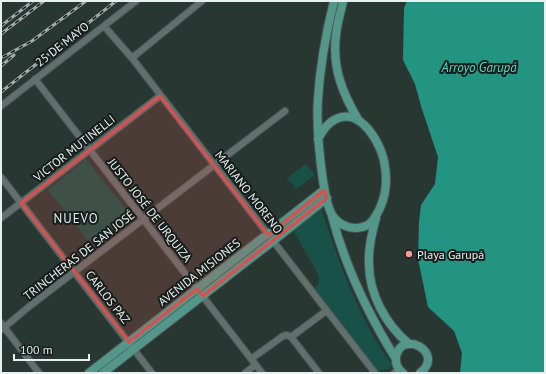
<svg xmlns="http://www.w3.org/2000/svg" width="546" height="374" font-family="'PT Sans',sans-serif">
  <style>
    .green { fill: #185147 }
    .water { fill: #229481 }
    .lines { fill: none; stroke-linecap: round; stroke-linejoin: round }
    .minor-casing { stroke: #495552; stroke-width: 8 }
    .major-casing { stroke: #495552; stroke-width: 10 }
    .minor { stroke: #61706c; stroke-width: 6 }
    .major { stroke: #549689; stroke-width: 8 }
    .rail-casing { stroke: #a2adaa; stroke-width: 3 }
    .rail { stroke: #161d1b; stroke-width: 1.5; stroke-dasharray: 4.5; stroke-linecap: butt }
    .marked { fill: #d95050; fill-opacity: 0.2; stroke: #d95050; stroke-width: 3; stroke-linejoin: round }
    .poi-dot { fill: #f59b99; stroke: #161d1b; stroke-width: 1.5 }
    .labels { text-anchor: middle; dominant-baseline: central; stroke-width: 4; stroke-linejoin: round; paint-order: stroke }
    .street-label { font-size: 12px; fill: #e7f0ee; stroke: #161d1b }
    .poi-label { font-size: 12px; fill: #e7f0ee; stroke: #161d1b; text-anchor: start }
    .water-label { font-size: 13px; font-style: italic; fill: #54dfc6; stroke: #161d1b }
    .neighbourhood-label { font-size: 13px; letter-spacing: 1px; fill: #e7f0ee; stroke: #161d1b }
  </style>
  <rect width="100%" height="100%" fill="#293733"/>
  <path class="green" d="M86,159L129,213L90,243L48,190Z
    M306,164L315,175L296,189L287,178Z
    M321,208C339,263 358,318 392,365L389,369L377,371L314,289L319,283L318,274L293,230Z"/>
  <path class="water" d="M407,1H545V373H460L462,353L454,331L428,307L418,259L419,222L421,205L435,184L438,157L421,106L415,84L403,60L404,8Z"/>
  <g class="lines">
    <defs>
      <path id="minor" d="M104,26L132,58L375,373
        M132,58L202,1
        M35,79L262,373
        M1,106L136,1
        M1,177L152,373
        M1,218L160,96
        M1,323L39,373
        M1,330L31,305L285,111
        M291,337L319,373
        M251,359L283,336L287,335L291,337L326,311
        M245,373L255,365
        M394,373L395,372"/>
      <path id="major" d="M343,1C341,12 337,23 336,35C332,67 342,93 359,121
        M318,139C322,132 327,123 336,119C361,106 383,146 385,167C387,180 386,195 380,208C377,214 374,221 368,225C354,232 338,226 331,213C326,203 325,191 323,181C319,153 316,127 318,99C320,66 326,33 334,1
        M332,216C345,266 368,314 396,359
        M376,218C372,232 368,248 369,264C369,294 386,325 409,344
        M89,373L324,190
        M103,373L273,241L327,198
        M403,373C398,369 395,364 396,357C401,328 446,353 420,373"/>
    </defs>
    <use href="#minor" class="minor-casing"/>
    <use href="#major" class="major-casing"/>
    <use href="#minor" class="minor"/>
    <use href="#major" class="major"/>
    <defs>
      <path id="rail" d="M1,26L33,1
        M1,34L44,1
        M3,57L32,41L86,1
        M1,66L14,55
        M1,92L116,1"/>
    </defs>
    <use href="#rail" class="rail-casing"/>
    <use href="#rail" class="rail"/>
  </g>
  <path class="marked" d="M160,96L268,235L324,190L327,198L203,296L197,289L129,342L21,203Z"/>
  <circle class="poi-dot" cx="409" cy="254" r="4"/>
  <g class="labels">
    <g class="street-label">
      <text transform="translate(62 44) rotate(-38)">25 DE MAYO</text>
      <text transform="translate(74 148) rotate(-38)">VICTOR MUTINELLI</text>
      <text transform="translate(249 192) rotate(52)">MARIANO MORENO</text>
      <text transform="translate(150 210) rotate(52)">JUSTO JOSÉ DE URQUIZA</text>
      <text transform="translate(79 255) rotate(-38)">TRINCHERAS DE SAN JOSÉ</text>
      <text transform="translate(199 272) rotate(-38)">AVENIDA MISIONES</text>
      <text transform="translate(108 297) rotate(52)">CARLOS PAZ</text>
    </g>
    <g class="poi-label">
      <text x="417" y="254">Playa Garupá</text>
    </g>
    <g class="water-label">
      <text x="479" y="67">Arroyo Garupá</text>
    </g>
    <g class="neighbourhood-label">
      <text x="76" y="218">NUEVO</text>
    </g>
  </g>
  <rect width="546" height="374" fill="none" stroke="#e7f0ee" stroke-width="4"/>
  <path d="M14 354v6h75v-6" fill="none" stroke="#e7f0ee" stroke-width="2"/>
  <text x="20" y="354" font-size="12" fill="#e7f0ee" stroke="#161d1b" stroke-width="3" paint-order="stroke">100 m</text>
</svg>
